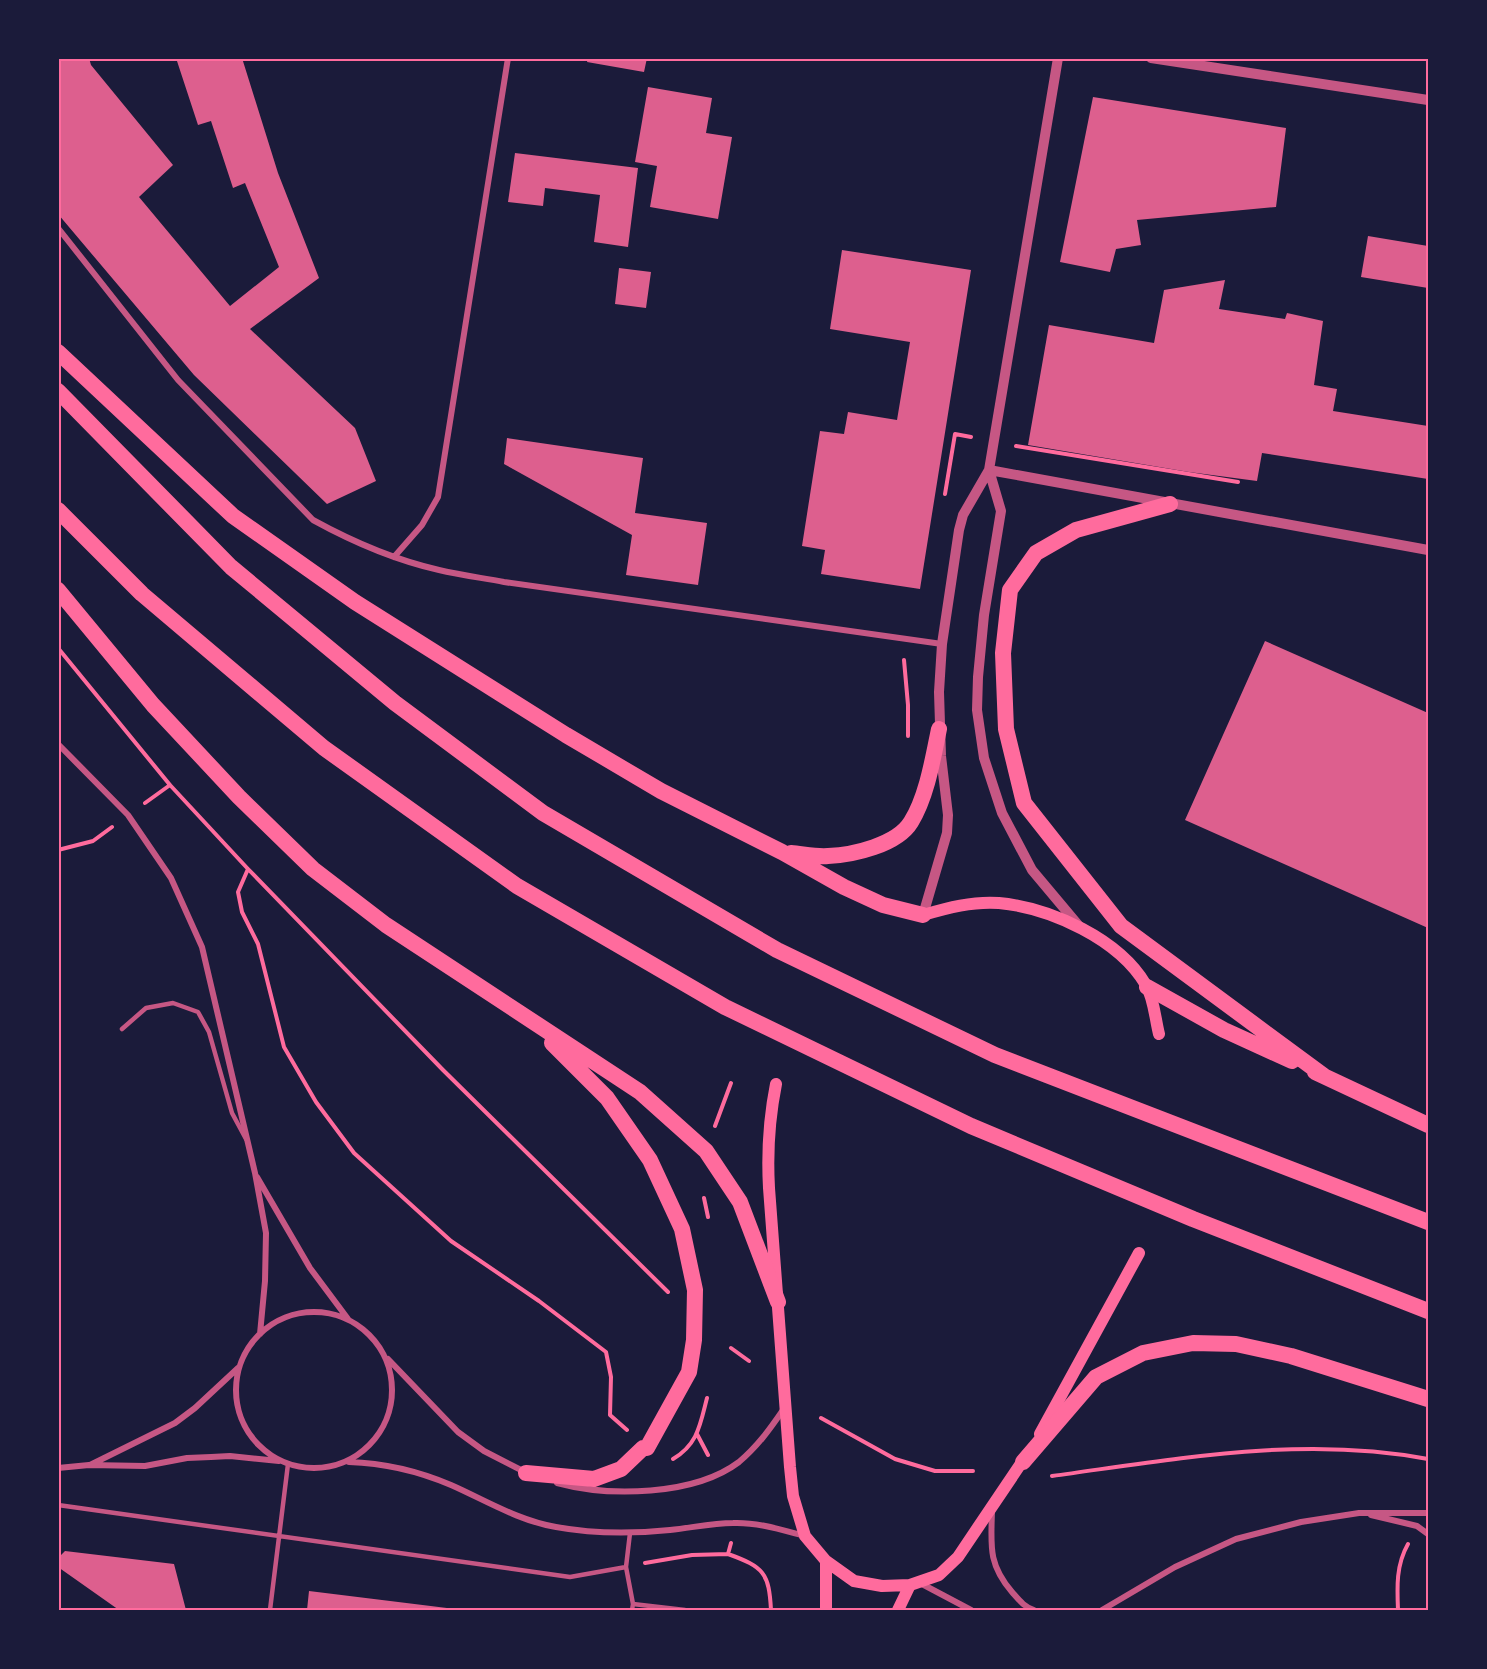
<svg xmlns="http://www.w3.org/2000/svg" width="1487" height="1669" font-family="Arial,sans-serif">
  <style>
    .building { fill: #dd5f8e }
    .lines { fill: none; stroke-linecap: round; stroke-linejoin: round }
    .path { stroke: #ff6b9d; stroke-width: 4 }
    .service { stroke: #c65784; stroke-width: 4.5 }
    .minor { stroke: #c65784; stroke-width: 6 }
    .tertiary { stroke: #c65784; stroke-width: 10 }
    .secondary { stroke: #ff6b9d; stroke-width: 12 }
    .trunk { stroke: #ff6b9d; stroke-width: 16 }
    .neatline { fill: none; stroke: #ff6b9d; stroke-width: 2 }
  </style>
  <rect width="100%" height="100%" fill="#1b1b3a"/>
  <path class="building" d="M58,58H89L91,65L173,165L139,197L230,306L279,267L245,183L233,188L211,121L198,125L176,58H242L278,173L319,278L250,329L355,428L376,481L327,504L194,375L58,214Z
    M588,58H647L644,72L587,62Z
    M648,87L712,98L706,133L732,137L718,219L650,207L657,166L635,162Z
    M1093,97L1286,128L1276,207L1137,220L1141,245L1116,249L1110,272L1060,262Z
    M515,153L638,168L628,247L594,242L600,195L545,188L543,206L508,202Z
    M1368,236L1428,246V288L1361,277Z
    M842,250L971,270L920,589L821,574L825,550L802,546L820,431L844,434L848,412L897,420L910,342L830,329Z
    M619,268L651,272L646,308L615,304Z
    M1225,280L1219,309L1285,319L1287,313L1323,321L1314,385L1337,389L1333,411L1428,426V479L1262,453L1257,481L1189,472L1028,445L1049,325L1154,343L1164,290Z
    M507,438L643,458L635,513L707,523L698,585L626,575L632,535L504,464Z
    M1265,641L1428,713V928L1185,820Z
    M65,1551L174,1564L186,1610H119L58,1567V1558Z
    M309,1591L455,1609V1610H307Z"/>
  <g class="lines">
    <path class="path" d="M1016,446L1238,482
      M945,494L955,434L971,437
      M58,648L170,785L248,869L443,1070L668,1292
      M904,660L908,705V736
      M145,803L170,785
      M58,850L93,841L112,827
      M248,869L238,892L242,912L258,944L284,1047L316,1102L354,1153L451,1241L539,1301L606,1352L611,1377L610,1415L627,1430
      M715,1126L731,1083
      M704,1198L708,1217
      M731,1348L749,1361
      M821,1418L895,1459L935,1471H973
      M697,1434L708,1455
      M673,1459C698,1444 700,1425 707,1398
      M1052,1476C1177,1459 1303,1435 1428,1459
      M731,1543L728,1554C764,1567 769,1573 771,1610
      M645,1563L692,1555L728,1554
      M1398,1610C1397,1587 1396,1565 1408,1544"/>
    <path class="service" d="M122,1029L146,1008L173,1003L198,1012L209,1032L232,1113L246,1139
      M58,1505L570,1577L626,1567
      M630,1533L626,1567L633,1604
      M270,1610L288,1464
      M632,1610L633,1604L685,1610"/>
    <path class="minor" d="M994,58H1007
      M58,228L178,380L313,520C353,542 395,560 439,570C460,575 483,578 504,582L942,644
      M394,557L422,525L438,497L508,58
      M58,744L128,815L171,878L202,947L255,1173L266,1233L265,1281L260,1334
      M257,1177L310,1268L348,1319
      M236 1390a78 78 0 1 1 156 0a78 78 0 1 1-156 0Z
      M388,1359L458,1432L484,1451L525,1472
      M349,1462C384,1463 418,1471 451,1485C485,1500 519,1521 556,1527C594,1534 631,1534 670,1530C691,1528 712,1523 733,1523C757,1522 782,1530 805,1536
      M90,1465L175,1423L195,1408L238,1368
      M58,1468L89,1465L145,1466L187,1458L211,1457L230,1456L279,1461
      M557,1483C609,1497 694,1496 739,1462C757,1447 770,1429 783,1410
      M992,1511C991,1546 988,1564 1012,1592C1019,1600 1024,1607 1034,1610
      M1371,1515L1417,1526L1428,1534
      M920,1583L971,1610
      M1102,1610L1175,1567L1236,1539L1301,1522L1359,1513H1428"/>
    <path class="tertiary" d="M1151,58L1428,100
      M989,470L1001,511L984,615L978,677L977,710L984,758L1002,813L1032,870L1079,926
      M989,470L1428,550
      M923,915L947,833L948,815L941,756L939,692L942,644L959,530L963,515L989,470L1058,58"/>
    <path class="secondary" d="M923,915C947,908 973,901 999,903C1051,908 1119,939 1146,985C1154,999 1155,1018 1159,1034
      M776,1084C769,1119 767,1152 769,1188L790,1467L793,1496L805,1536L826,1561L854,1581L882,1586L910,1585L939,1575L958,1557L1026,1456
      M1040,1434L1139,1253
      M826,1561V1610
      M898,1610L910,1585"/>
    <path class="trunk" d="M58,352L233,516L355,602L566,735L661,791L782,852L844,887L883,905L923,915
      M58,391L231,567L395,703L543,813L777,950L995,1055L1428,1222
      M1170,504L1076,530L1036,553L1010,590L1003,653L1006,729L1024,803L1121,926L1324,1076
      M58,510L142,594L324,748L517,886L725,1007L971,1126L1193,1219L1428,1311
      M58,590L153,705L239,797L313,869L386,925L640,1092L706,1151L740,1202L778,1302
      M791,853C803,854 816,857 828,856C853,855 897,845 911,822C927,796 933,758 939,729
      M1147,987L1224,1030L1292,1061
      M1315,1072L1428,1125
      M1023,1462L1096,1377L1143,1353L1193,1343L1236,1344L1291,1356L1428,1399
      M526,1473L594,1479L621,1469L643,1448H647L689,1372L694,1340L695,1290L682,1229L650,1160L607,1098L552,1043"/>
  </g>
  <rect width="1487" height="1669" fill="none" stroke="#1b1b3a" stroke-width="120"/>
  <rect x="60" y="60" width="1367" height="1549" class="neatline"/>
</svg>
